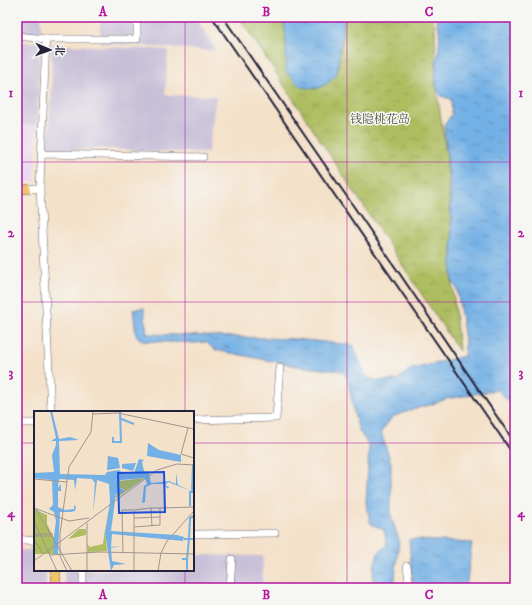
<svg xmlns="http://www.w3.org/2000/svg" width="532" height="605" font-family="'IM FELL DW Pica','Noto Serif SC',serif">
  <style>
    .built { fill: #e6d2f0 }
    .industrial { fill: #c8bfd8 }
    .park { fill: url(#park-crowns); stroke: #68704d }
    .water { fill: url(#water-ripples); stroke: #4a6990 }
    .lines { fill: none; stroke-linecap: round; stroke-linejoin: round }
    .minor-casing { stroke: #6c656d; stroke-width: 8 }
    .major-casing { stroke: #6c656d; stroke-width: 10 }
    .minor { stroke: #fff; stroke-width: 7 }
    .major { stroke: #eec569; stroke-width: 9 }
    .rail { stroke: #22223b; stroke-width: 2 }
    .grid { fill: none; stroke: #b5179e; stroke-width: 1; stroke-opacity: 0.55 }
    .labels { text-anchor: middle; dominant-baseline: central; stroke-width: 3; stroke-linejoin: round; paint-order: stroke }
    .park-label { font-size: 12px; fill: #535848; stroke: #f6f6f2 }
    .inset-river { fill: none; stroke: #73b0e5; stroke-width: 2 }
    .inset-road { fill: none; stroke: #a09590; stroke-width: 1 }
    .view { fill: #1d4ed8; fill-opacity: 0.15; stroke: #1d4ed8; stroke-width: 2 }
    .inset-edge { fill: none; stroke: #22223b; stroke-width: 2 }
    .neatline { fill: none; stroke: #b5179e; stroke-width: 1.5 }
    .grid-label { font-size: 13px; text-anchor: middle; font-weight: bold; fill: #b5179e }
  </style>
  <defs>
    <pattern id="park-crowns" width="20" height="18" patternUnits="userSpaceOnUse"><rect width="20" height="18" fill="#adbd5f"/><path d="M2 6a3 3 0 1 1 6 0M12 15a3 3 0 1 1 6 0" fill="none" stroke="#95a253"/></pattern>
    <pattern id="water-ripples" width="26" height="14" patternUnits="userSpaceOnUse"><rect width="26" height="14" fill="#73b0e5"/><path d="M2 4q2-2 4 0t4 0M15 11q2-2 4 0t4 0" fill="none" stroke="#5e8fbb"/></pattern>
  </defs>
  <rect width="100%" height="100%" fill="#f6f6f2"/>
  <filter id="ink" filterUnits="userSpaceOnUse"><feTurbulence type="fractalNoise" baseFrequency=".025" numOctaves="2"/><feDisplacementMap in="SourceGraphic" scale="8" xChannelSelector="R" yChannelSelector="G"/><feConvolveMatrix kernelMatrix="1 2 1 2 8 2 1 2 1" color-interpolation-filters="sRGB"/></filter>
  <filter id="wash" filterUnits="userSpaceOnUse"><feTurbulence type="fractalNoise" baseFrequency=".012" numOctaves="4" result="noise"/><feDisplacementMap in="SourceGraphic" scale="16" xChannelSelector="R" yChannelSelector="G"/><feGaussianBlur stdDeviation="0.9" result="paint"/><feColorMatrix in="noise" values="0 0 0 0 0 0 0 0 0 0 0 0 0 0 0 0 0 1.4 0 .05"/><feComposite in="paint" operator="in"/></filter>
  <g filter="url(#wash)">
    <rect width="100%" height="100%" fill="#f4e1c9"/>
    <path class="built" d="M17,125H37L35,182H17Z"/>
    <path class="industrial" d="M17,17H41L42,39L17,36Z
      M100,17H195L217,51L101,43Z
      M17,41L40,43L37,125H17Z
      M51,44L168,50L165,95L216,96L208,152H157L97,148L47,150L52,90Z
      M17,550H35V570H46V588H17Z
      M193,555L263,556L262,588H65L64,570H193Z"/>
    <path class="park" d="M239,17H284L337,74L344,17H431L435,25L436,85L446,153L452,240V281L459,351Z"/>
    <path class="water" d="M284,17H344L337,74L327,84L316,89L301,87L286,72V43Z
      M435,17H515V406L506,399L497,390L446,399L433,404L414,409L392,417L381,432L391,463V517L399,540L395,579V588H372L374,566L378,553L387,545L384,530L371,524L366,504L369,446L359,431L354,413L348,379L342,371L303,367L215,350L206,342L195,343L142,341L136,335L133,309L144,308L147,334L295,339L353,345L366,377L378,381L397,380L409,370L464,356L465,340L457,289L452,281V240L450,186L444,126L452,114L451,99L441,96C439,93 437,88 436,85C433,62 446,38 435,17Z
      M409,539L472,543L466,588H413Z"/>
  </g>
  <g filter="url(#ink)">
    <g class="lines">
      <defs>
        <path id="minor" d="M17,36L46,39L40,188L26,189
          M46,39H137V17
          M41,154L203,157
          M40,188L51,412
          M193,420L276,418L280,368
          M17,423H35
          M193,534L275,533
          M17,539L35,541
          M407,566L410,588
          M83,588V570
          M230,588L232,559"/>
        <path id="major" d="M17,189H26
          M56,588V570"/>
      </defs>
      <use href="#minor" class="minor-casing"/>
      <use href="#major" class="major-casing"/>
      <use href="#minor" class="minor"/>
      <use href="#major" class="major"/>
      <path class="rail" d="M212,17L515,457
        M223,17L363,220L515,443"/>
    </g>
  </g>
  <path class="grid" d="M185,17V412M347,17V588M17,162H515M17,302H515M17,443H35M193,443H515M185,570V588"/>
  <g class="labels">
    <g class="park-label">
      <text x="380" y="119">钱隐桃花岛</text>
    </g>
  </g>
  <g transform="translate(34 411)">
    <rect width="160" height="160" fill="#f4e1c9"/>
    <path d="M111,67L81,88L83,82L91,79L84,76L85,70ZM74,97L71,121L73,140L54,141L53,133L56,136L69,133ZM0,98L13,104V113L20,127V143H0ZM45,118H52V124L34,128Z" fill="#adbd5f"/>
    <path d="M16,0H18L25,28L36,26L45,29L25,30L26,63L71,64L73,61L85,59L90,63L100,62L105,48L110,49L108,51L110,60L115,62L117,72L135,70L142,73V62L144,74L157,80L134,71L131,74L135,76L134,78L129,73H118L112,76L111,91L108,92L110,75L113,73L111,67L86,69L84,76L91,80L82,83L77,120L143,124L150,126L149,130L78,123L77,136L88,135L77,137L78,150L92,153L80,154L77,160L71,122L76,91L75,73L63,69L59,102L61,72L58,68L43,67L41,79L40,69L25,68L24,77L27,73V80H24V96L31,99L40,98V94L42,96L41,100L37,101H26L24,143H20L19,133L22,110L20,101L15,98L19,94L18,69L0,67V62L20,61L18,44L22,34V30H17L22,27ZM114,32L125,39L147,44V51L113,45ZM74,45L84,47L86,57L73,59ZM102,52L99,60L88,57V53Z" fill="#73b0e5"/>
    <path class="inset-river" d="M85,7L100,13M79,26V31H87L86,1M156,80V95M158,82L159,53M160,105L156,107L155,128H160M150,128H155L153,148M148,148H153V160"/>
    <path class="inset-road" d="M59,3L84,2L160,18M154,17L147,43L160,47M0,68L33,71M0,97L35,110L55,107M117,97H126V106M126,97L160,96M2,98L38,160M100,99L117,97L118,115M100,100V143M100,107L126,106V114L100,116M0,110L23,160M53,112V160M0,123H19M0,125H19M0,129L9,142M89,142L88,99H100M100,143V160M16,144L65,141L160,143M0,150L123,59L143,53L160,54M33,160L26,145V123L35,56L57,21L59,0M37,160H51M54,160H76M124,160L127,142L133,130L160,100"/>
    <path class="view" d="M130,61L131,101L85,102L84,62Z"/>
    <rect width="160" height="160" class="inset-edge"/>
  </g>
  <rect width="532" height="605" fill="none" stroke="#f6f6f2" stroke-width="44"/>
  <g transform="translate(50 50) rotate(92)" stroke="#f6f6f2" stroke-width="3" paint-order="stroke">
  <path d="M0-3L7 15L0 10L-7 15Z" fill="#22223b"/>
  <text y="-6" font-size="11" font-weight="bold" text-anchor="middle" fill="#22223b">北</text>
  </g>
  <rect x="22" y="22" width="488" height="561" class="neatline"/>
  <g class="grid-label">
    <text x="103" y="16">A</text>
    <text x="266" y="16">B</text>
    <text x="429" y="16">C</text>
    <text x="11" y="97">1</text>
    <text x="521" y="97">1</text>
    <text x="11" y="237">2</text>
    <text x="521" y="237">2</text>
    <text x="11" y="377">3</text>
    <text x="521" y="377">3</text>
    <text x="11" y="517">4</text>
    <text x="521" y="517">4</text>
    <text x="103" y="599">A</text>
    <text x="266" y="599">B</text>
    <text x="429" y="599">C</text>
  </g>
</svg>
